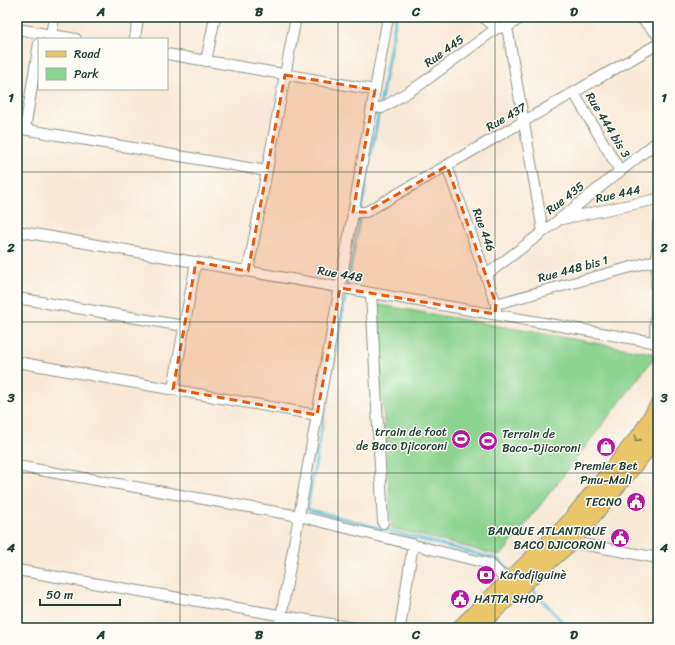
<svg xmlns="http://www.w3.org/2000/svg" width="675" height="645" font-family="Sriracha,sans-serif">
  <style>
    .green { fill: #8bd38e; stroke: #558861 }
    .lines { fill: none; stroke-linecap: round; stroke-linejoin: round }
    .stream { stroke: #5bbdda; stroke-width: 3 }
    .minor-casing { stroke: #8c9386; stroke-width: 12 }
    .primary-casing { stroke: #8c9386; stroke-width: 18 }
    .minor { stroke: #fff; stroke-width: 10 }
    .primary { stroke: #eac669; stroke-width: 16 }
    .oneway { stroke: #7a7b4c }
    .marked { fill: #e8590c; fill-opacity: 0.2; stroke: #e8590c; stroke-width: 3; stroke-dasharray: 8 5; stroke-linejoin: round }
    .grid { fill: none; stroke: #1f3d34; stroke-width: 1; stroke-opacity: 0.55 }
    .labels { text-anchor: middle; dominant-baseline: central; stroke-width: 3; stroke-linejoin: round; paint-order: stroke }
    .street-label { font-size: 12px; fill: #1f3d34; stroke: #fdfcf7 }
    .poi-label { font-size: 12px; fill: #1f3d34; stroke: #fdfcf7; text-anchor: end }
    .neatline { fill: none; stroke: #1f3d34; stroke-width: 1.5 }
    .grid-label { font-size: 13px; text-anchor: middle; font-weight: bold; fill: #1f3d34 }
  </style>
  <rect width="100%" height="100%" fill="#fdfcf7"/>
  <filter id="ink" filterUnits="userSpaceOnUse"><feTurbulence type="fractalNoise" baseFrequency=".025" numOctaves="2"/><feDisplacementMap in="SourceGraphic" scale="8" xChannelSelector="R" yChannelSelector="G"/><feConvolveMatrix kernelMatrix="1 2 1 2 8 2 1 2 1" color-interpolation-filters="sRGB"/></filter>
  <filter id="wash" filterUnits="userSpaceOnUse"><feTurbulence type="fractalNoise" baseFrequency=".012" numOctaves="4" result="noise"/><feDisplacementMap in="SourceGraphic" scale="16" xChannelSelector="R" yChannelSelector="G"/><feGaussianBlur stdDeviation="0.9" result="paint"/><feColorMatrix in="noise" values="0 0 0 0 0 0 0 0 0 0 0 0 0 0 0 0 0 1.4 0 .05"/><feComposite in="paint" operator="in"/></filter>
  <g filter="url(#wash)">
    <rect width="100%" height="100%" fill="#f8e9d7"/>
    <path class="green" d="M375,304L657,354L501,556L392,528Z"/>
    <g class="lines">
      <path class="stream" d="M396,17L307,509L499,560L511,571
        M532,589L568,628"/>
    </g>
  </g>
  <g filter="url(#ink)">
    <g class="lines">
      <defs>
        <path id="minor" d="M483,17L497,28
          M640,17L658,35
          M507,27L543,231
          M17,29L76,39
          M51,35L54,17
          M135,39L138,17
          M167,54L375,90
          M206,61L215,17
          M574,93L620,171
          M372,107L382,108L421,84L497,28L507,27L522,17
          M17,128L267,171
          M25,129L39,43
          M447,166L496,304V309
          M353,212H366L658,44
          M562,219L658,199
          M17,231L658,343
          M248,271L296,17
          M486,275L560,219L658,141
          M371,293L383,523
          M17,298L184,326
          M496,304L657,260
          M655,342L658,224
          M17,362L317,415
          M173,389L196,262
          M17,466L299,516L490,564L508,582
          M571,542L658,558
          M17,570L354,628
          M279,628L388,17
          M400,628L413,544"/>
        <path id="primary" d="M460,628L565,527L641,434L658,406
          M476,628L523,584L571,542L658,436"/>
      </defs>
      <use href="#minor" class="minor-casing"/>
      <use href="#primary" class="primary-casing"/>
      <use href="#minor" class="minor"/>
      <use href="#primary" class="primary"/>
    </g>
    <defs><path id="oneway-chevron" d="M-2-3.5L2.5 0L-2 3.5" fill="none" stroke-width="1.6" stroke-linecap="round" stroke-linejoin="round"/></defs>
    <use class="oneway" href="#oneway-chevron" transform="translate(637 439) rotate(129)"/>
  </g>
  <path class="marked" d="M285,75L375,90L353,212H366L447,166L496,304L495,314L340,288L317,415L173,389L196,262L248,271Z"/>
  <path class="grid" d="M180,17V628M338,17V628M495,17V628M17,172H658M17,322H658M17,473H658"/>
  <defs>
    <symbol id="stadium-disc" viewBox="-11 -11 22 22"><circle r="9.5" fill="#b5179e" stroke="#fdfcf7"/><path d="M0-5a6.5 5 0 1 0 0 10a6.5 5 0 1 0 0-10ZM-3.5-1.8h7v3.6h-7Z" fill="#fff"/></symbol>
    <symbol id="shop-disc" viewBox="-11 -11 22 22"><circle r="9.5" fill="#b5179e" stroke="#fdfcf7"/><path d="M-5-2.5h2.3a2.7 3.5 0 0 1 5.4 0H5L5.5 6h-11ZM-1.5-2.5h3a1.5 2.3 0 0 0-3 0Z" fill="#fff"/></symbol>
    <symbol id="civic-disc" viewBox="-11 -11 22 22"><circle r="9.5" fill="#b5179e" stroke="#fdfcf7"/><path d="M-.6-6.5H3V-4.5H.6V-3L4-1V1h2V6H-6V1h2V-1L-.6-3ZM-1.2 2.5V6h2.4V2.5Z" fill="#fff"/></symbol>
    <symbol id="bank-disc" viewBox="-11 -11 22 22"><circle r="9.5" fill="#b5179e" stroke="#fdfcf7"/><path d="M-6-4H6V4H-6ZM0-2.3a2.3 2.3 0 1 0 0 4.6a2.3 2.3 0 1 0 0-4.6Z" fill="#fff"/></symbol>
  </defs>
  <g fill-rule="evenodd">
    <use href="#stadium-disc" x="450" y="428" width="22" height="22"/>
    <use href="#stadium-disc" x="477" y="430" width="22" height="22"/>
    <use href="#shop-disc" x="595" y="436" width="22" height="22"/>
    <use href="#civic-disc" x="625" y="491" width="22" height="22"/>
    <use href="#civic-disc" x="609" y="527" width="22" height="22"/>
    <use href="#bank-disc" x="475" y="564" width="22" height="22"/>
    <use href="#civic-disc" x="449" y="588" width="22" height="22"/>
  </g>
  <g class="labels">
    <g class="street-label">
      <text transform="translate(444 51) rotate(-36)">Rue 445</text>
      <text transform="translate(506 117) rotate(-30)">Rue 437</text>
      <text transform="translate(608 125) rotate(59)">Rue 444 bis 3</text>
      <text transform="translate(618 194) rotate(-12)">Rue 444</text>
      <text transform="translate(565 198) rotate(-38)">Rue 435</text>
      <text transform="translate(484 230) rotate(70)">Rue 446</text>
      <text transform="translate(573 269) rotate(-15)">Rue 448 bis 1</text>
      <text transform="translate(340 274) rotate(10)">Rue 448</text>
    </g>
    <g class="poi-label">
      <text x="447" y="432">trrain de foot<tspan x="447" dy="14">de Baco Djicoroni</tspan></text>
      <text x="502" y="434" text-anchor="start">Terrain de<tspan x="502" dy="14">Baco-Djicoroni</tspan></text>
      <text x="606" y="466" text-anchor="middle">Premier Bet<tspan x="606" dy="14">Pmu-Mali</tspan></text>
      <text x="622" y="502">TECNO</text>
      <text x="606" y="531">BANQUE ATLANTIQUE<tspan x="606" dy="14">BACO DJICORONI</tspan></text>
      <text x="500" y="575" text-anchor="start">Kafodjiguinè</text>
      <text x="474" y="599" text-anchor="start">HATTA SHOP</text>
    </g>
  </g>
  <rect width="675" height="645" fill="none" stroke="#fdfcf7" stroke-width="44"/>
  <rect x="38" y="38" width="130" height="52" fill="#fdfcf7" stroke="#a4b0a9"/>
  <rect x="46" y="51" width="20" height="6" fill="#eac669" stroke="#a4b0a9"/>
  <text x="74" y="58" font-size="12" fill="#1f3d34">Road</text>
  <rect x="46" y="68" width="20" height="12" fill="#8bd38e" stroke="#a4b0a9"/>
  <text x="74" y="78" font-size="12" fill="#1f3d34">Park</text>
  <path d="M40 599v6h80v-6" fill="none" stroke="#1f3d34" stroke-width="2"/>
  <text x="46" y="599" font-size="12" fill="#1f3d34" stroke="#fdfcf7" stroke-width="3" paint-order="stroke">50 m</text>
  <rect x="22" y="22" width="631" height="601" class="neatline"/>
  <g class="grid-label">
    <text x="101" y="16">A</text>
    <text x="259" y="16">B</text>
    <text x="416" y="16">C</text>
    <text x="574" y="16">D</text>
    <text x="11" y="102">1</text>
    <text x="664" y="102">1</text>
    <text x="11" y="252">2</text>
    <text x="664" y="252">2</text>
    <text x="11" y="402">3</text>
    <text x="664" y="402">3</text>
    <text x="11" y="552">4</text>
    <text x="664" y="552">4</text>
    <text x="101" y="639">A</text>
    <text x="259" y="639">B</text>
    <text x="416" y="639">C</text>
    <text x="574" y="639">D</text>
  </g>
</svg>
